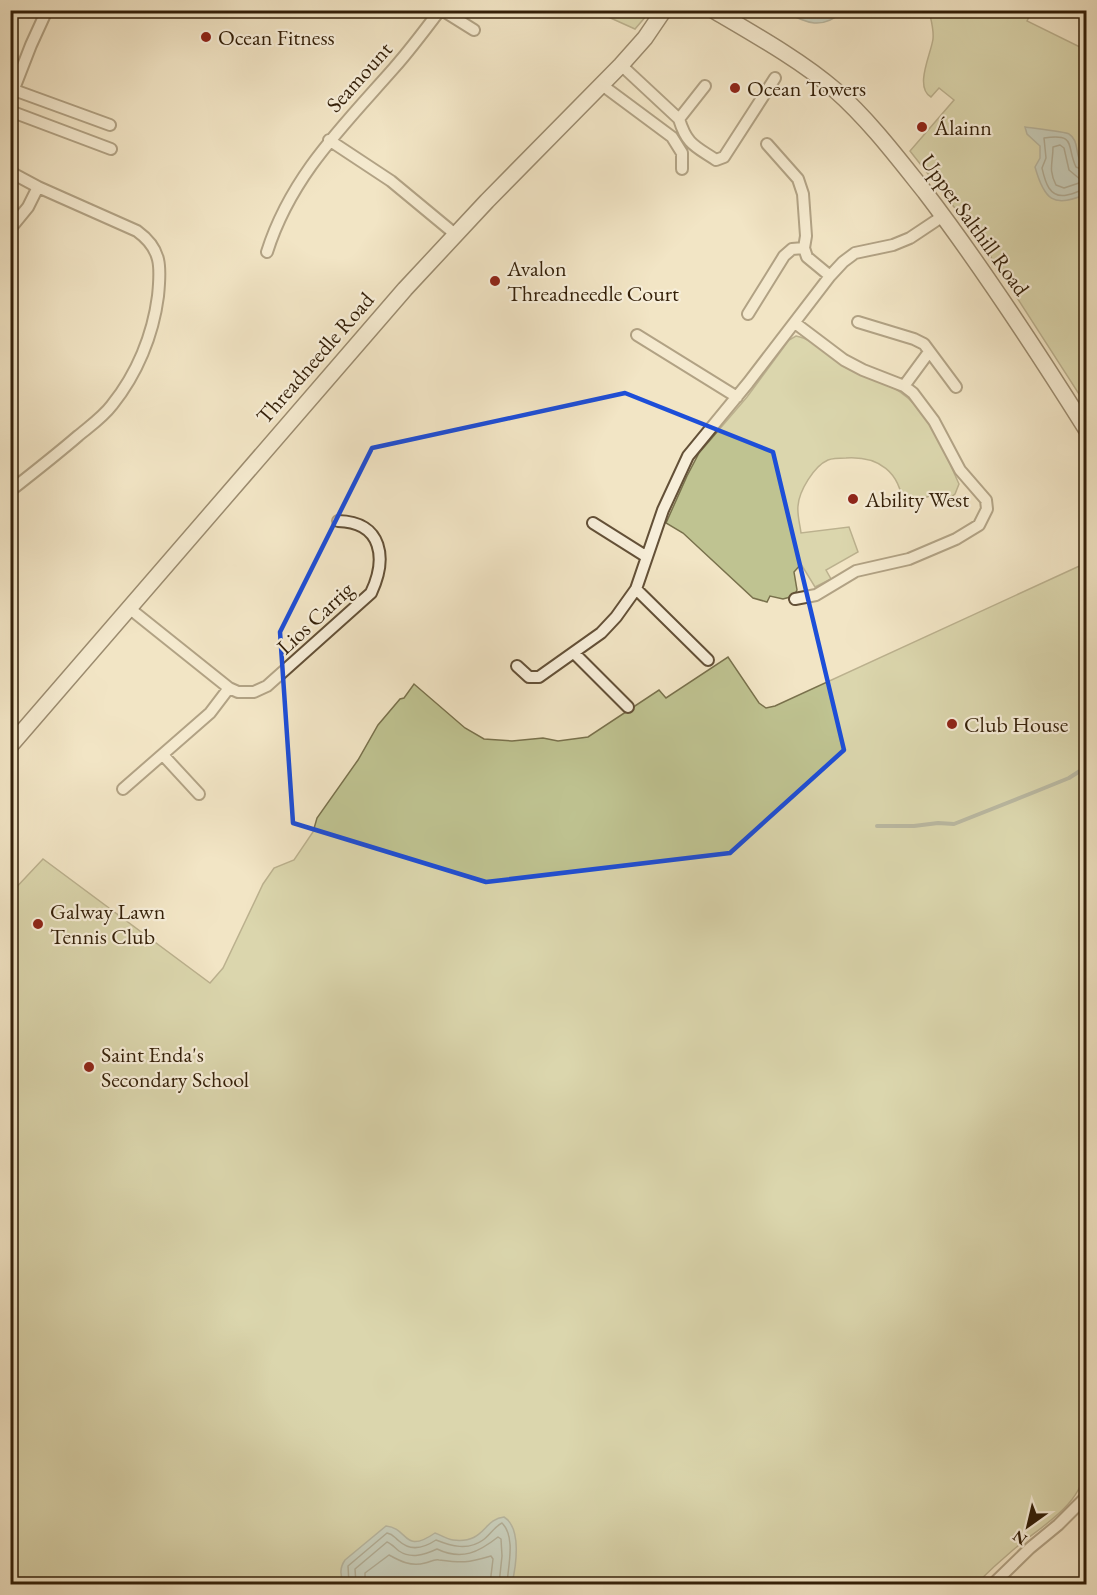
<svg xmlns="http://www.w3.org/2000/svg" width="1097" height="1595" font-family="'EB Garamond',serif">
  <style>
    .green { fill: #bfc391; stroke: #79714c; stroke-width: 1.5 }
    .water { fill: #9dbdbc; stroke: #737e74; stroke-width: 1.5 }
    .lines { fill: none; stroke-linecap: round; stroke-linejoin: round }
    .shore { stroke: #686e62; stroke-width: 1.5 }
    .stream { stroke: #737e74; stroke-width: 4 }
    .street-casing { stroke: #635037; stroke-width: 14 }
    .secondary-casing { stroke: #331f08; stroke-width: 18 }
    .street { stroke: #f7eed9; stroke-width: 10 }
    .secondary { stroke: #f7eed9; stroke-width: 15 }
    .marked { fill: none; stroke: #1d4ed8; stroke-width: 4.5; stroke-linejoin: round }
    .poi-dot { fill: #8f2418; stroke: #f7eed9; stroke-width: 2 }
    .labels { text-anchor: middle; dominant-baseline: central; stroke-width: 4.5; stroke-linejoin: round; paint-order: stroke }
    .poi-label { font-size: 22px; fill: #331f08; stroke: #f7eed9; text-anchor: start }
    .street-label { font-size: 22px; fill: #331f08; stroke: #f7eed9 }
  </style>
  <rect width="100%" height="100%" fill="#f2e5c5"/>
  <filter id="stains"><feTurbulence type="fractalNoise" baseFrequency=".00333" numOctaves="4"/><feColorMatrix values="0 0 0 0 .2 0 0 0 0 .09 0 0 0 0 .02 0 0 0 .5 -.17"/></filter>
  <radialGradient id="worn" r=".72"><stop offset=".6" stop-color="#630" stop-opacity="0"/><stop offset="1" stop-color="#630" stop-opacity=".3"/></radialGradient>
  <path class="green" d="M595,11H646L647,15L635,29Z
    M929,11H1020L1029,17L1027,21L1086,50V405L980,240L910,151L954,100L939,88L931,97C914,87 931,54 933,39C934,29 931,20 929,11Z
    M796,336C814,339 830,358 846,367C863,377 884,381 900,392C930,412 945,453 959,484L955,494L936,508L930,496L903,505C900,472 879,456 846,458C840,458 833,458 828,460C814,466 799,491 798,506C797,514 800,525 801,533L849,527L858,552L826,570L831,579L815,587L801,564L794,572L797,590L794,596L783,599L770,596L767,602L753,598L683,533L666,523L687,476L699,453L747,397L789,340Z
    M1086,563V1382C1078,1411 1089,1436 1086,1465C1083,1505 1041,1526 1013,1550C1000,1561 988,1572 976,1584H11L10,894L43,859L210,983L223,968L263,884L274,868L294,860L313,832L317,818L358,760L378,725L400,699L404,698L414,684L465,728L484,739L512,741L543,738L558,741L588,737L659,690L666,698L728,657L759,703L766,708L775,706Z"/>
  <path class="water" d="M784,11H844C822,30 807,24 784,11Z
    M1025,127C1031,128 1066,132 1069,134C1081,141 1073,160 1086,166V194C1053,209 1044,199 1035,167L1040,158V146L1027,134Z
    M504,1517C522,1528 516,1566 512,1584H344C340,1576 340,1567 345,1560L386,1526C409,1528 403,1555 435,1533C441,1535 446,1539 453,1540C485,1544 483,1519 504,1517Z"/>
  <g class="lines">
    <path class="shore" d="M1060,145L1064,148L1069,170L1081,180L1079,183L1064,188L1056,185C1048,169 1053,163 1053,147Z
      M1086,171L1076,167C1066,146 1077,133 1044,138L1046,158L1042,168C1045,181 1049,199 1067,195C1074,194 1080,190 1086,189
      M349,1584L348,1566L387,1533C393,1534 394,1537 399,1541C411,1552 424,1548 436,1540C451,1546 468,1551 483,1540C490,1535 494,1527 502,1523C516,1537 508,1566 507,1584
      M356,1584L355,1569L387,1542C392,1544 395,1548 399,1551C411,1559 424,1555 437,1549C462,1561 479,1552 498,1537L501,1539L502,1556L499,1584
      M365,1584V1573L389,1555C400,1561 411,1567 425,1563C430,1562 434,1559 439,1560C463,1563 467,1563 491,1556L493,1559L490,1584"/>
    <path class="stream" d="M877,826H914L938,823L954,824L1037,791L1069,778L1086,767"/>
    <defs>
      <path id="street" d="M442,10L474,30
        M621,65L679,119L705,86
        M602,85L672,137L682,153V169
        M14,90L110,125
        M10,99L31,45L47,10
        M10,111L111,149
        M679,119C687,145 695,146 716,160L724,157L775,78
        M329,140L391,181L455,234
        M767,144L798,179L803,194L806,236L804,248L807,257L830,276
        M10,172L38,187L137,231C162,249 161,267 158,296C153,335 137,374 112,405C103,417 90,426 78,436C56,455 33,473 10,491
        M10,229L28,207L38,187
        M267,252C291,176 343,126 394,68C410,50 425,30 440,10
        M748,314L784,256L792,249L804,248
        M858,322L914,339L924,344L956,387
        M795,323L844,360L863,370L904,386L913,393L934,421L960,470L986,500L987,509L979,525L956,539L909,559L856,571L816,595L795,599
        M637,335L737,397
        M904,386L929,352
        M593,523L647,557
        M636,589L708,660
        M129,608L229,688L238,692H254L267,686L371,593C387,559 383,522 338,521
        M574,653L628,707
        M517,666L529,677H539L601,633L616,617L636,589L663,510L688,456L748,383L830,276L843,262L855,253L893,245L910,238L943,216
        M163,755L199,794
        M123,789L210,713L229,688
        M993,1584L1030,1548L1058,1525L1086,1497"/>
      <path id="secondary" d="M713,10C752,33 802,61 835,90C869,120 897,157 925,192C983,268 1035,348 1086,429
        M10,746L405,289L487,201L621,65L645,38L664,10"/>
    </defs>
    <use href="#street" class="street-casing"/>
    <use href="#secondary" class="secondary-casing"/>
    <use href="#street" class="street"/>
    <use href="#secondary" class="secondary"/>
  </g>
  <path d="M0 0H1097V1595H0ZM625,393L773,452L844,750L730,853L486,882L293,823L280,632L372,448Z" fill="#f2e5c5" fill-opacity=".55" fill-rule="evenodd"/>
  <path class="marked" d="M625,393L773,452L844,750L730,853L486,882L293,823L280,632L372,448Z"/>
  <g class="poi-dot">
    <circle cx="206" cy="37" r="6"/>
    <circle cx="735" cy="88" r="6"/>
    <circle cx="922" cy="127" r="6"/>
    <circle cx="495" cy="281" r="6"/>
    <circle cx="853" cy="499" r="6"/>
    <circle cx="952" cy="724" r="6"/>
    <circle cx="38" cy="924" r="6"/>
    <circle cx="89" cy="1067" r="6"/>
  </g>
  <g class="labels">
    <g class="poi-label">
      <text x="218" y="37">Ocean Fitness</text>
      <text x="747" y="88">Ocean Towers</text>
      <text x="934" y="127">Álainn</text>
      <text x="507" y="268">Avalon<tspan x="507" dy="25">Threadneedle Court</tspan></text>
      <text x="865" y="499">Ability West</text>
      <text x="964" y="724">Club House</text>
      <text x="50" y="911">Galway Lawn<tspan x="50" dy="25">Tennis Club</tspan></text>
      <text x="101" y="1054">Saint Enda's<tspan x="101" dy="25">Secondary School</tspan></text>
    </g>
    <g class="street-label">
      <text transform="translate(359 77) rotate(-48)">Seamount</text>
      <text transform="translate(975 225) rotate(54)">Upper Salthill Road</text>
      <text transform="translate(315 358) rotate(-49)">Threadneedle Road</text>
      <text transform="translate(315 618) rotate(-43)">Lios Carrig</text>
    </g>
  </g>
  <rect width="1097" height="1595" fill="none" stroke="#f2e5c5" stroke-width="36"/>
  <rect x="12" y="12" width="1073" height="1571" fill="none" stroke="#331f08" stroke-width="3"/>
  <rect x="18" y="18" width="1061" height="1559" fill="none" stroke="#331f08" stroke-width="1.5"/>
  <g transform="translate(1028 1526) rotate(214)" stroke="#f7eed9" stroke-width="4.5" paint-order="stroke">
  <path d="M0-4.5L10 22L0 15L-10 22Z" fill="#331f08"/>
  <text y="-9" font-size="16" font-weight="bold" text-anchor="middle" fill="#331f08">N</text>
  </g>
  <rect width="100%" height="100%" filter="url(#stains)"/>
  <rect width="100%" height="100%" fill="url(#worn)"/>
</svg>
